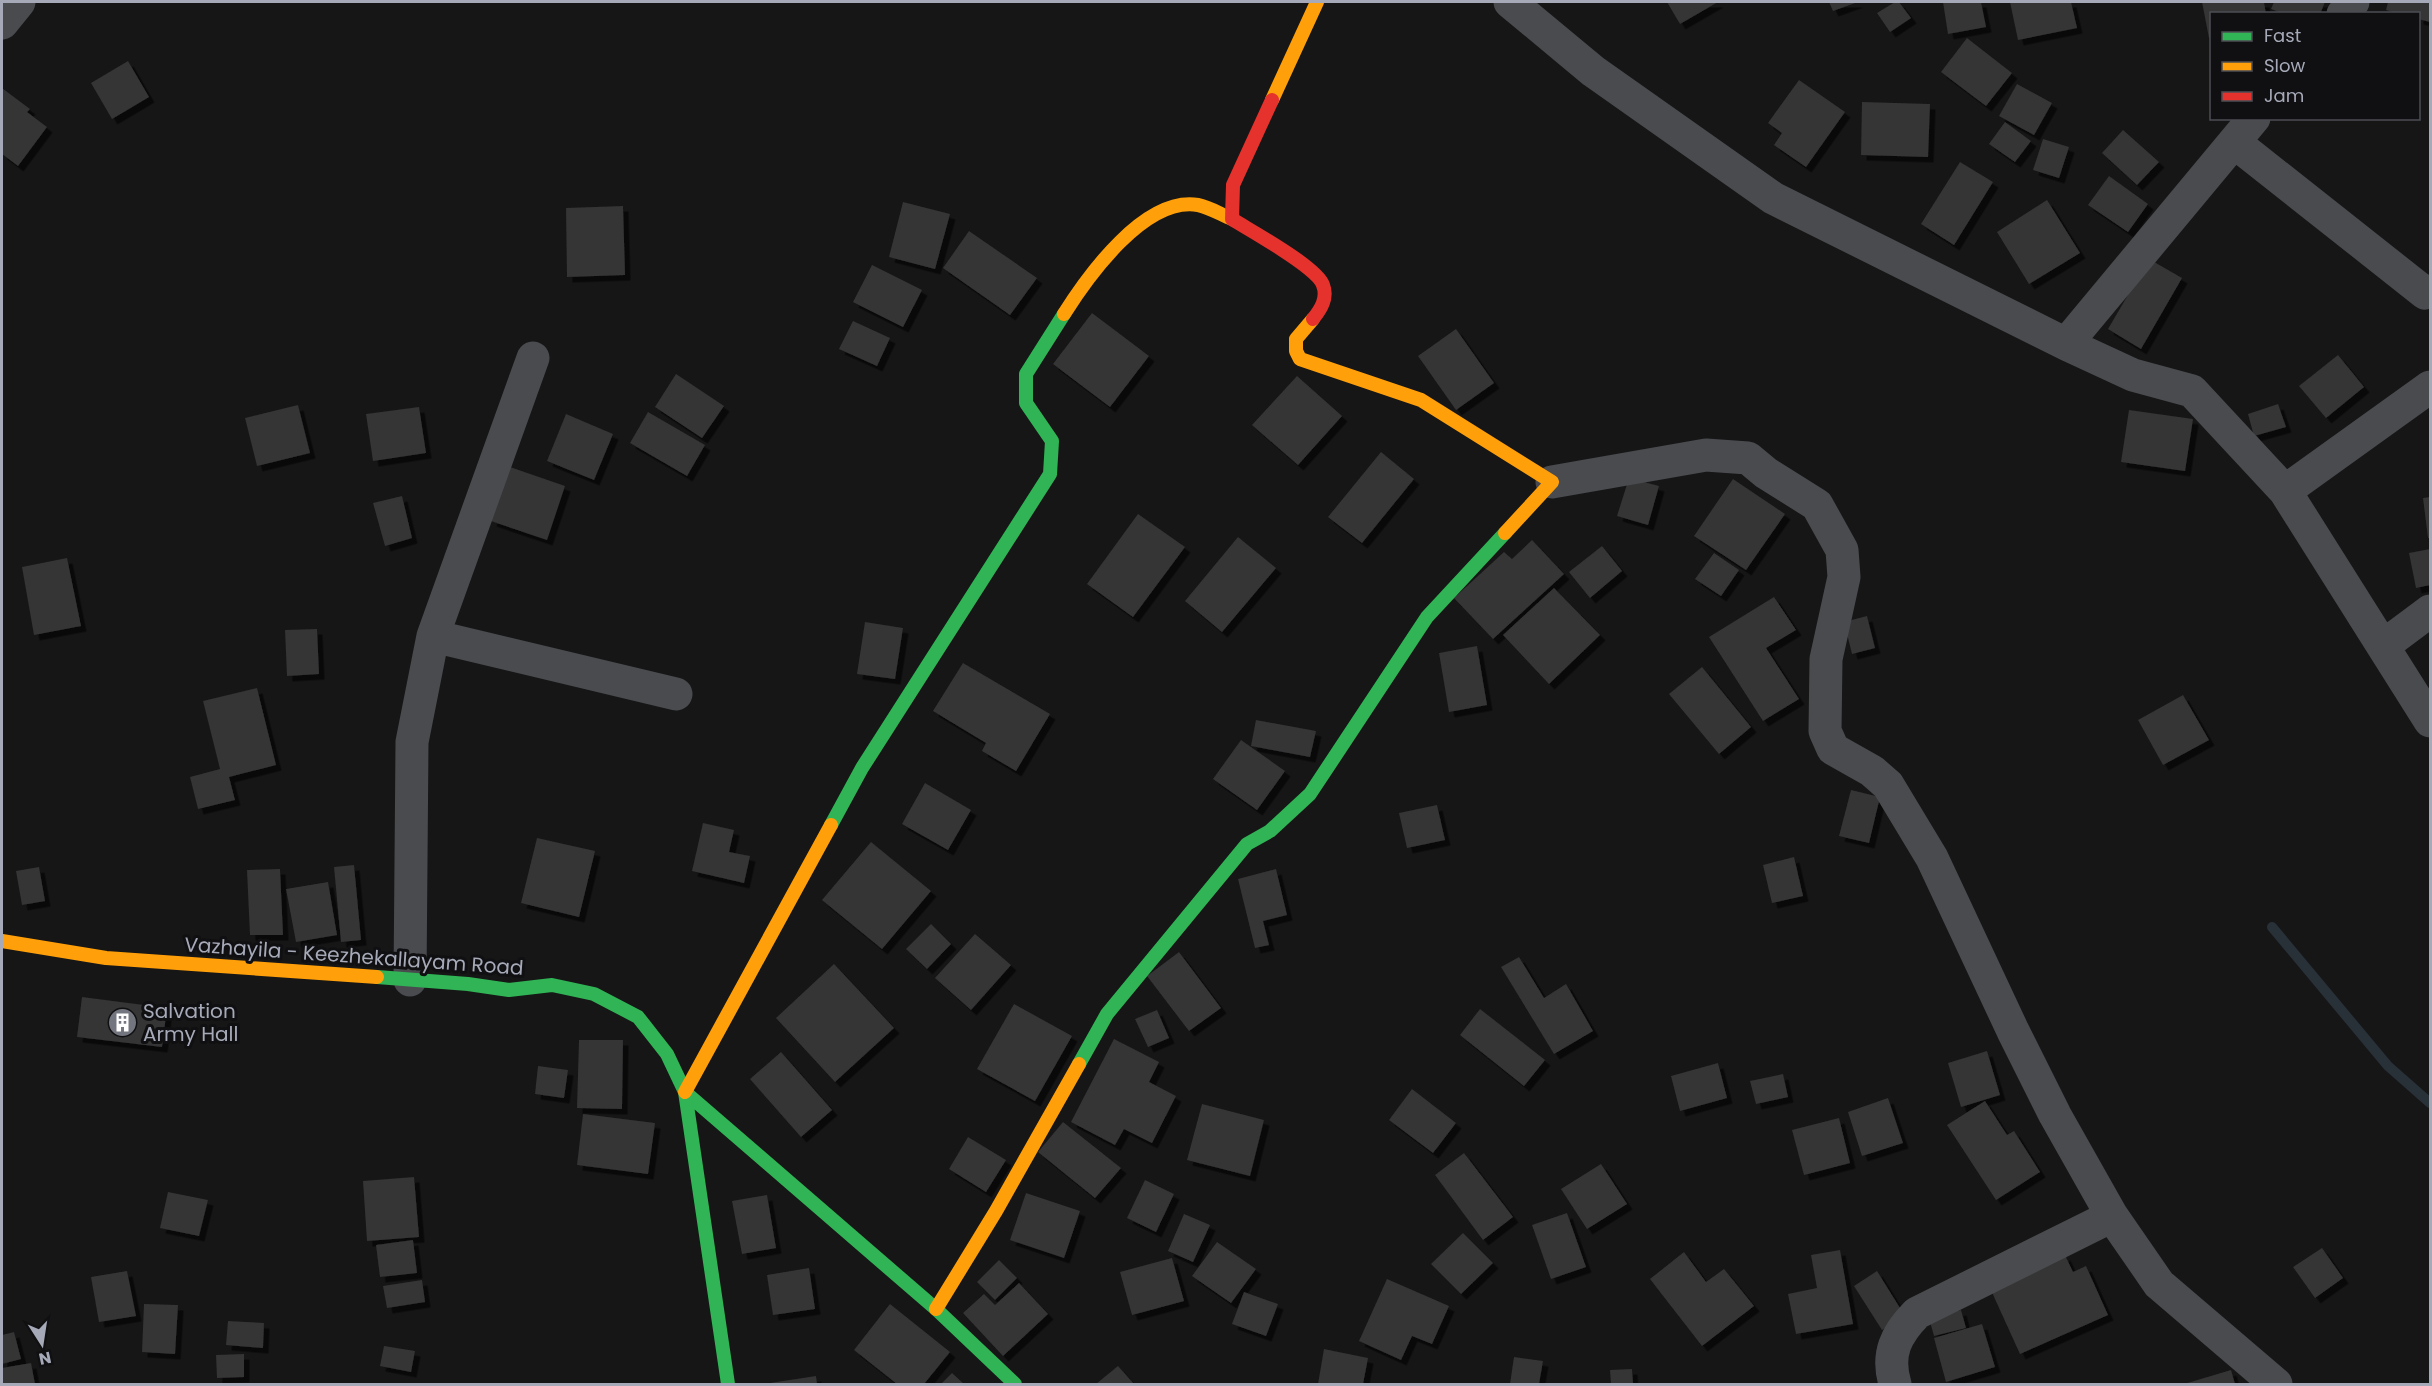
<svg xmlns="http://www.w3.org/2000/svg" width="2432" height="1386" font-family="Poppins,sans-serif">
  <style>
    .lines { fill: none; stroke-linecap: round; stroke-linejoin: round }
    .stream { stroke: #283038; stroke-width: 10 }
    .building { fill: #343435; filter: url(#shadow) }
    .street { stroke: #494b4f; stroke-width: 33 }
    .fast { stroke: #30b455; stroke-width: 14 }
    .slow { stroke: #ff9f0a; stroke-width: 14 }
    .jam { stroke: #e5322d; stroke-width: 14 }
    .labels { text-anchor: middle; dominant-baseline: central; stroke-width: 6; stroke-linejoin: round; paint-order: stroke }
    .street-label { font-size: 20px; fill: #a6aab8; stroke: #101012 }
    .poi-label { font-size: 20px; fill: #a6aab8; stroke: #101012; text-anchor: start }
  </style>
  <defs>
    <filter id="shadow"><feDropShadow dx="5.5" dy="5.5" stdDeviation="0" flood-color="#0009"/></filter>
  </defs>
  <rect width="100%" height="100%" fill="#161616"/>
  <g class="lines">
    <path class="stream" d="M2272,927L2388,1066L2430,1103"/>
  </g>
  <path class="building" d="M1667,2H1718L1680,24Z
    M1829,2H1858L1833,11Z
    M1895,2H1899L1911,18L1890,32L1877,13Z
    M1943,2H1981L1986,27L1948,34Z
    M2010,2H2071L2077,28L2018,40Z
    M2202,2H2264L2266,14H2212V37L2209,38Z
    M2274,2H2325L2320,14H2284L2271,9Z
    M2388,2H2430V22L2418,19V14H2399L2386,10Z
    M1967,38L2012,73L1986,106L1941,72Z
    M128,61L149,97L112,119L91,83Z
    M1799,80L1845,112L1806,167L1774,145L1782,133L1768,123Z
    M2017,84L2052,103L2034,135L1999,116Z
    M2,88L30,109L27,112L47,127L18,166L2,154Z
    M1862,102L1930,104L1928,157L1861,155Z
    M2005,122L2031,141L2015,162L1989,144Z
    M2123,130L2159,162L2137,185L2102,153Z
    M2043,139L2069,147L2059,178L2033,170Z
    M1960,162L1993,182L1954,245L1921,224Z
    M2109,176L2148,204L2128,232L2088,205Z
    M2047,200L2080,253L2029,284L1997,232Z
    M903,202L950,214L935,269L889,257Z
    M623,206L625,275L567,277L566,208Z
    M969,231L1037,278L1010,315L943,268Z
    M2149,259L2182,278L2141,349L2108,329Z
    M872,265L922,290L903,327L853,302Z
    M1092,313L1149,356L1110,407L1053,364Z
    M853,321L890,338L877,366L839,349Z
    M1456,329L1494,383L1456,410L1418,356Z
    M2338,355L2364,387L2326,418L2299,386Z
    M676,374L724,406L702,438L655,407Z
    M1297,376L1342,416L1298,465L1252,425Z
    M2278,404L2286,427L2254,436L2248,414Z
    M298,405L310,453L257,466L245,418Z
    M419,407L426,453L373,461L366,414Z
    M2129,410L2193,419L2185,471L2121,462Z
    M648,412L705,445L687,476L630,443Z
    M566,414L613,434L594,480L547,461Z
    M1381,452L1414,479L1362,543L1328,517Z
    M510,467L565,486L547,540L491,521Z
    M1629,478L1659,486L1648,525L1617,516Z
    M1733,479L1785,514L1746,570L1694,536Z
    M402,496L412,538L385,546L373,503Z
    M2430,497V538H2428L2423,498Z
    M1138,514L1185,547L1133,617L1087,584Z
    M1238,537L1276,568L1222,632L1185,601Z
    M1532,540L1564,574L1493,639L1454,598L1504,552L1512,559Z
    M1602,546L1622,571L1590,598L1569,572Z
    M2430,549V585L2416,588L2409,553Z
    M1714,553L1739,570L1721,596L1695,579Z
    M67,558L81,626L34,635L22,567Z
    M1554,588L1600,635L1549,684L1503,635Z
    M1774,597L1796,630L1766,648L1799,699L1763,721L1709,637Z
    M1867,616L1875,648L1852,654L1844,622Z
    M865,622L903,628L895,679L857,674Z
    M317,629L319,674L287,676L285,630Z
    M1477,646L1487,705L1449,712L1439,653Z
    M963,663L1050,714L1016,771L982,751L986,743L933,711Z
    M1702,667L1751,727L1719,754L1669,694Z
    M257,688L276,765L229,777L235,800L198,809L190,777L220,769L203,701Z
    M2183,695L2209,740L2163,765L2138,720Z
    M1256,720L1316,731L1310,757L1251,746Z
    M1241,740L1285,771L1257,810L1213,779Z
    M925,783L971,810L948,850L902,824Z
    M1851,790L1880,797L1869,843L1839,836Z
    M1437,805L1445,840L1407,848L1399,813Z
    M703,823L734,830L729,852L750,856L744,883L692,871Z
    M537,838L595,851L579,917L521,903Z
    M871,842L931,891L882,949L822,900Z
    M1794,857L1803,896L1772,903L1763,865Z
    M354,865L361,940L341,942L334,867Z
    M39,867L45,901L22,905L16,871Z
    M280,869L283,935H250L247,870Z
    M1276,869L1287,915L1263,921L1269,945L1255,948L1238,879Z
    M328,882L337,935L296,942L286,889Z
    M931,924L951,944L927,969L906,949Z
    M975,934L1011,965L971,1010L935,978Z
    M1179,952L1221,1008L1189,1031L1147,976Z
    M1519,957L1544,998L1566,984L1593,1031L1554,1054L1501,967Z
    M834,964L894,1028L835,1082L776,1018Z
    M82,997L167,1008L162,1047L77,1037Z
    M1014,1004L1072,1036L1035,1101L977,1069Z
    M1480,1009L1545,1060L1524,1086L1460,1035Z
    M1157,1010L1169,1038L1148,1047L1135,1019Z
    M1114,1039L1159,1062L1149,1082L1176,1096L1152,1143L1124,1129L1115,1145L1071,1122Z
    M579,1040H623L622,1109L577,1108Z
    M1987,1051L2000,1095L1961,1107L1948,1063Z
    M781,1052L832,1110L801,1137L750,1079Z
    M1718,1063L1727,1098L1680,1111L1671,1076Z
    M538,1066L568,1070L564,1098L535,1094Z
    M1783,1074L1788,1097L1756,1104L1750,1081Z
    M1412,1089L1456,1123L1433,1153L1389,1120Z
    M1888,1098L1903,1143L1862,1156L1848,1112Z
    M1985,1101L2007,1135L2014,1131L2040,1172L1996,1200L1947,1125Z
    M1202,1104L1264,1120L1250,1176L1187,1160Z
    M583,1114L655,1123L648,1174L577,1165Z
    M1839,1118L1850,1163L1804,1175L1792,1130Z
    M1063,1122L1121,1168L1095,1198L1038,1152Z
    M968,1137L1006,1160L986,1192L949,1169Z
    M1464,1153L1513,1217L1483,1240L1435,1175Z
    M1601,1164L1627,1204L1587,1229L1561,1189Z
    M414,1177L419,1237L367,1241L363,1181Z
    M1145,1180L1174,1194L1156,1232L1127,1218Z
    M168,1192L208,1200L199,1236L160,1228Z
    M1026,1193L1080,1211L1064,1258L1010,1240Z
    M767,1195L776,1248L742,1254L732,1201Z
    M1567,1213L1586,1267L1551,1279L1532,1225Z
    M1184,1214L1210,1225L1193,1262L1168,1251Z
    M1463,1233L1493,1263L1461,1294L1431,1264Z
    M413,1240L417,1273L380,1277L376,1245Z
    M1217,1242L1256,1269L1231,1303L1192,1276Z
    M2322,1248L2343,1278L2315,1298L2293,1267Z
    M1840,1250L1853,1324L1796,1334L1788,1294L1817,1288L1811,1255Z
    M1684,1252L1706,1282L1724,1269L1754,1306L1702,1346L1650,1279Z
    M2065,1255L2073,1272L2086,1266L2108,1315L2020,1354L1990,1288Z
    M1172,1258L1184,1301L1132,1315L1120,1272Z
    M999,1260L1017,1278L995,1300L977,1282Z
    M809,1268L815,1309L773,1315L767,1275Z
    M127,1271L136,1316L99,1322L91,1277Z
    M1877,1271L1905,1316L1882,1330L1854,1286Z
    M1387,1279L1449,1306L1432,1344L1412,1336L1401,1360L1359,1341Z
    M422,1280L425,1302L387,1308L383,1286Z
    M1019,1283L1048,1314L1003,1356L963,1313L984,1294L995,1305Z
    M1244,1292L1278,1304L1266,1336L1232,1324Z
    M144,1304L178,1305L175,1354L142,1352Z
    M890,1304L950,1352L924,1384H897L854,1350Z
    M1961,1310L1966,1328L1934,1336L1929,1318Z
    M228,1321L264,1323L263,1348L226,1345Z
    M1982,1324L1995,1367L1946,1382L1934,1338Z
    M14,1332L21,1359L2,1364V1335Z
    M384,1346L415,1351L411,1372L380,1366Z
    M1324,1349L1368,1358L1363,1384H1318Z
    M244,1354V1377L217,1378L216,1355Z
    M1514,1357L1543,1361L1539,1384H1510Z
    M31,1363L35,1384H2V1368Z
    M1118,1366L1134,1384H1096Z
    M1632,1369L1633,1384H1611L1610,1370Z
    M2231,1370L2235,1384H2184Z
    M952,1373L964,1384H941Z
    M816,1376L817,1384H770V1383Z"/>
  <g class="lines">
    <path class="street" d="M1510,2L1593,71L1773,198L2066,344L2133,375L2192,391L2285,491L2430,721
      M2343,14L2353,2
      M2,23L19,2
      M2234,142L2425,293L2430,291
      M2066,344L2254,118
      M1552,482L1706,455L1748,458L1766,473L1817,505L1842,550L1844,577L1826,659L1825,731L1833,749L1872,771L1888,785L1932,858L2013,1031L2055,1115L2112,1216L2159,1284L2276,1384
      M2285,491L2430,387
      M433,636L676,694
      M2383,646L2430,611
      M410,980L412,742L433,636L533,358
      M1895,1384C1886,1354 1896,1334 1917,1313L2112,1216"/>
    <path class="fast" d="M831,825L862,768L1050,474L1052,441L1026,403V374L1064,314
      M377,977L468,984L509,990L552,985L594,994L638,1017L667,1054L685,1092L728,1384
      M1079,1064L1107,1014L1247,844L1270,831L1310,794L1427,617L1505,533
      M685,1092L936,1309L1015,1384"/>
    <path class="slow" d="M1272,100L1317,2
      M1064,314C1088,276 1145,196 1198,205C1209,207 1222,215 1232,219
      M1313,319L1296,339V351L1300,359L1421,400L1552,482L1505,533
      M2,941L106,958L377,977
      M685,1092L831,825
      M936,1309L996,1211L1079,1064"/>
    <path class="jam" d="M1272,100L1233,185L1232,219C1251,231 1317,267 1323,285C1328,298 1321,309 1313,319"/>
  </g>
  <defs>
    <symbol id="building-disc" viewBox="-11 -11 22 22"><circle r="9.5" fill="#74767f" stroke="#101012"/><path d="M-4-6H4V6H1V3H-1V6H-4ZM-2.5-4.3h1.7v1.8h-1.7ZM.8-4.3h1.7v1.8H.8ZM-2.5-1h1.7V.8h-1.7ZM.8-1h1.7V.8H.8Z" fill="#fff"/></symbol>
  </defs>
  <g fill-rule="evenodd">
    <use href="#building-disc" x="106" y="1006" width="33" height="33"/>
  </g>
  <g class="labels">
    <g class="street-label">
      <text transform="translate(354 956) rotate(4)">Vazhayila - Keezhekallayam Road</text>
    </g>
    <g class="poi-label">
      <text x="143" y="1011">Salvation<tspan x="143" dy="23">Army Hall</tspan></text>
    </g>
  </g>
  <rect width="2432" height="1386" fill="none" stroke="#a6aab8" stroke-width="6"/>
  <rect x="2210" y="12" width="210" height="108" fill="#101012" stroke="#4c4e54" stroke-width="1.5"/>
  <rect x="2222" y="32" width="30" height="9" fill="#30b455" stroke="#4c4e54" stroke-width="1.5"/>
  <text x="2264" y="42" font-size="18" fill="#a6aab8">Fast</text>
  <rect x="2222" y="62" width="30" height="9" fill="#ff9f0a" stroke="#4c4e54" stroke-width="1.5"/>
  <text x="2264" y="72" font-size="18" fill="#a6aab8">Slow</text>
  <rect x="2222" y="92" width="30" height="9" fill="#e5322d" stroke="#4c4e54" stroke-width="1.5"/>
  <text x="2264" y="102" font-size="18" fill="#a6aab8">Jam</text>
  <g transform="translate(42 1344) rotate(168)" stroke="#101012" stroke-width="4.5" paint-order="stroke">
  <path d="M0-4.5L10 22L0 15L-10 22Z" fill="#a6aab8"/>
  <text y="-9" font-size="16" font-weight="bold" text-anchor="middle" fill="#a6aab8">N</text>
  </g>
</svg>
